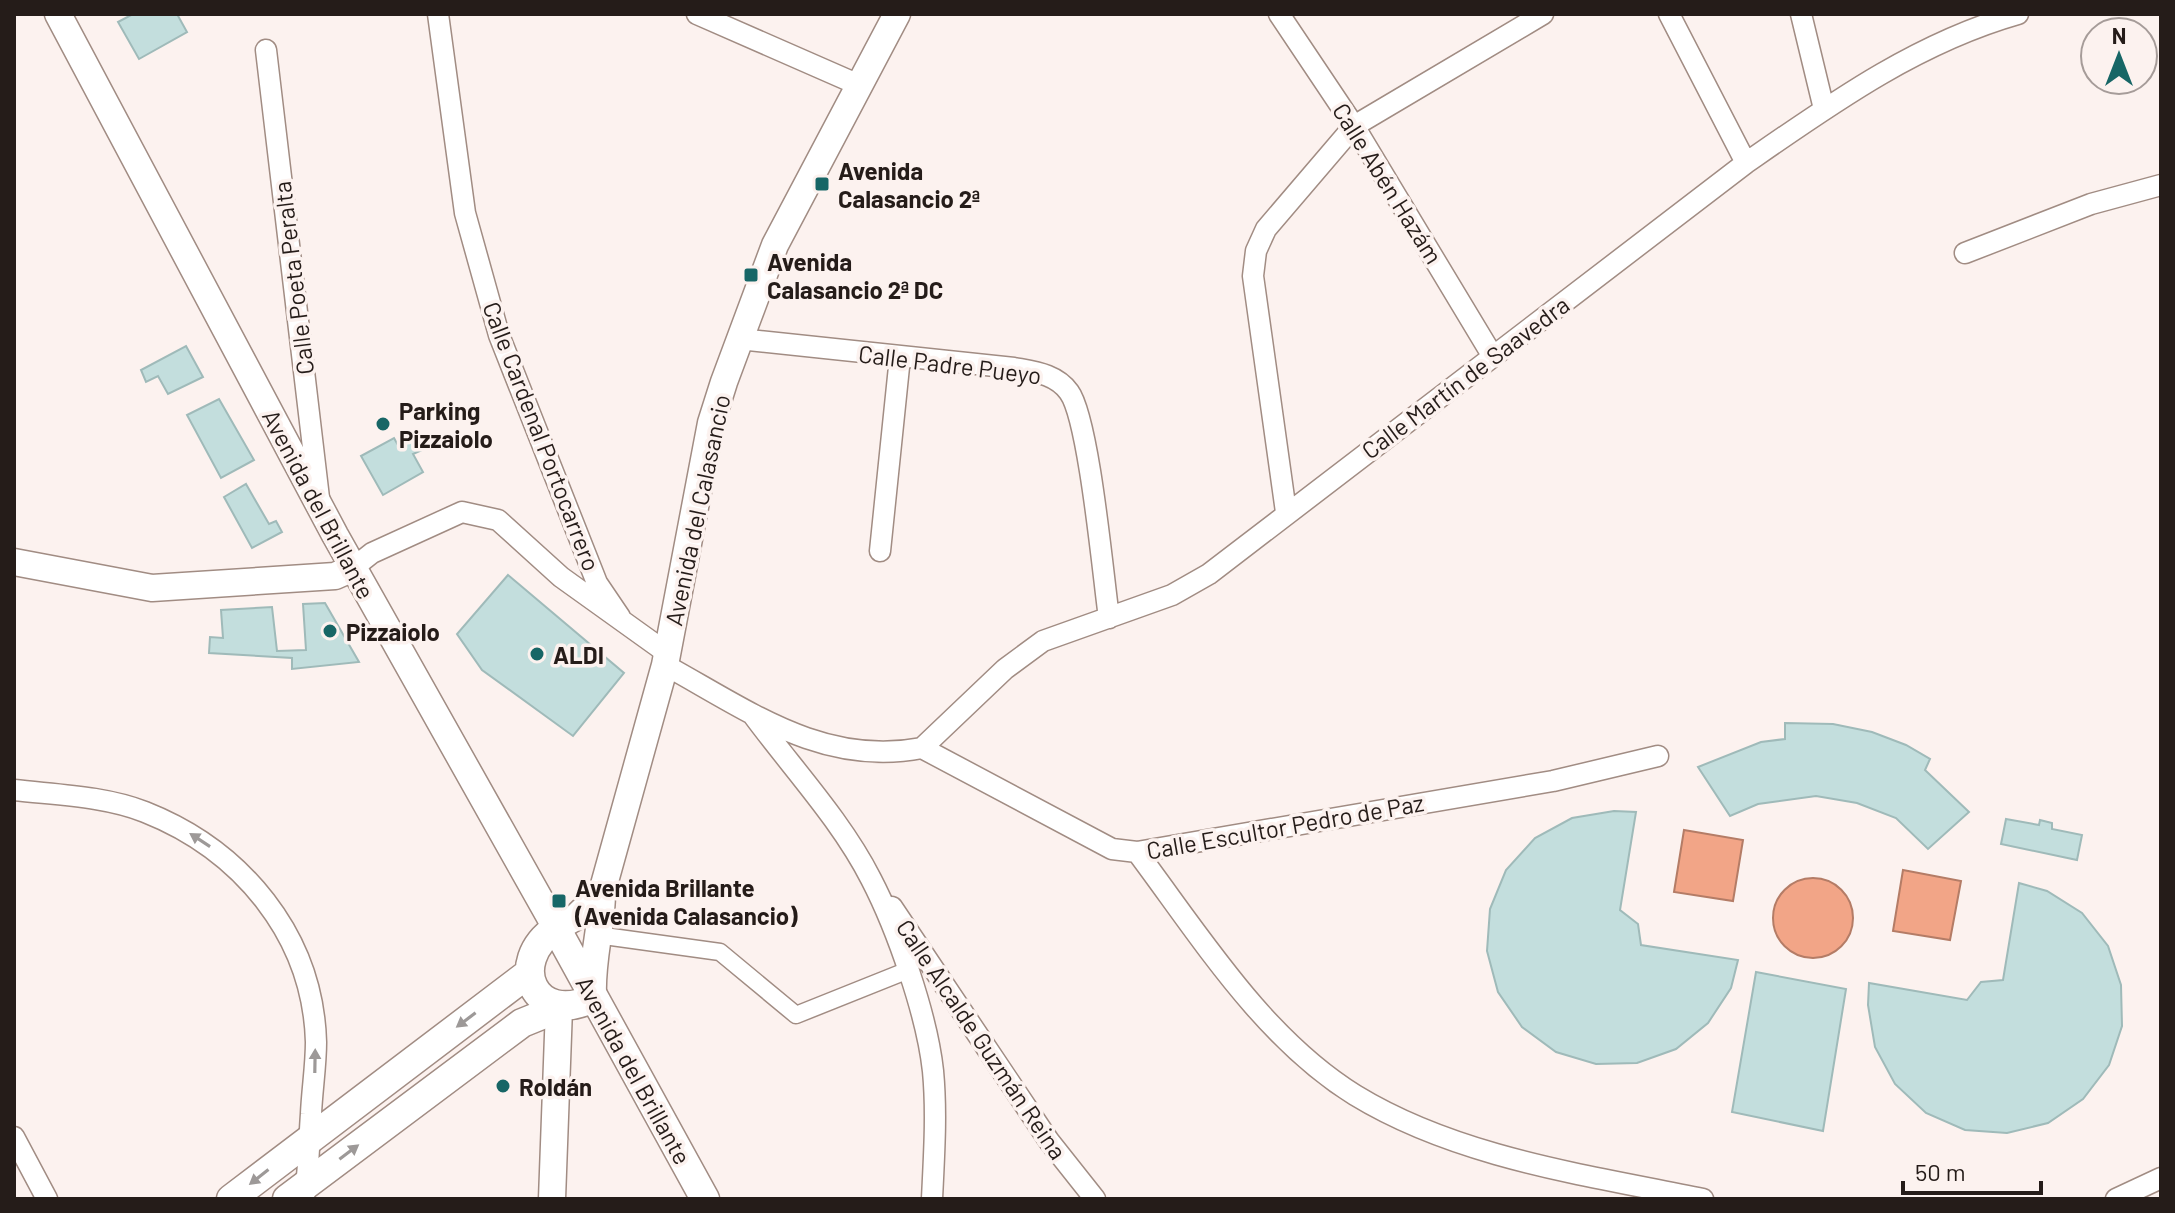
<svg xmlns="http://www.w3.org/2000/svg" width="2175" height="1213" font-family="Barlow,sans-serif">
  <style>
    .water { fill: #f2a587; stroke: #b47c66; stroke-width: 2 }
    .building { fill: #c3dedd; stroke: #9fbab9; stroke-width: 2 }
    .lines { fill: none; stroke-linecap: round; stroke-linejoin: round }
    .pedestrian-casing { stroke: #a18c83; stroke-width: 19 }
    .minor-casing { stroke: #a18c83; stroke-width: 23 }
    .tertiary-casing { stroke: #a18c83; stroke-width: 29 }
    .secondary-casing { stroke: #a18c83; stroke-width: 31 }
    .pedestrian { stroke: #fff; stroke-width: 16 }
    .minor { stroke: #fff; stroke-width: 20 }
    .tertiary { stroke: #fff; stroke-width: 26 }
    .secondary { stroke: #fff; stroke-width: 28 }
    .oneway { fill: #9d9998 }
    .poi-dot { fill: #176666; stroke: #fcf2ef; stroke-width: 3 }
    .labels { text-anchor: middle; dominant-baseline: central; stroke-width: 7; stroke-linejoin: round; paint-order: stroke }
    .poi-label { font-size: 24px; font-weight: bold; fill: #251c19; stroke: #fcf2ef; text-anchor: start }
    .street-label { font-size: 24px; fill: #251c19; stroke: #fcf2ef }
  </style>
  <rect width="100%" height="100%" fill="#fcf2ef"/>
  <path class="water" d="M1684,830L1743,840L1733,901L1674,892Z
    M1903,870L1961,881L1950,940L1893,931Z
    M1773 918a40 40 0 1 1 80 0a40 40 0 1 1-80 0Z"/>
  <path class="building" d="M133,14H177L187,32L139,59L118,22Z
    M186,346L203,377L168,394L158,376L146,382L141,370Z
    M219,399L254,460L221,478L187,415Z
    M394,438L399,447L415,438L422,450L413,454L423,472L383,495L361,456Z
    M246,484L269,524L276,521L282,532L252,548L224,497Z
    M508,575L624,673L573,736L482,670L457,634Z
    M325,603L359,662L292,669V658L209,653L210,637L223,638L221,610L272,607L277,651L306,650L303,604Z
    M1785,723L1833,724L1872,732L1906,745L1930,759L1925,770L1969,812L1928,849L1896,818L1857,803L1816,796L1758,804L1730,816L1698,767L1761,742L1785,739Z
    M1614,811L1636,812L1620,910L1638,924L1641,945L1738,960L1731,988L1708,1023L1676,1049L1637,1063L1596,1064L1556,1052L1522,1027L1498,992L1487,951L1490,909L1506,870L1535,838L1572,818Z
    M2006,819L2039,825L2040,820L2052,823V829L2082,835L2077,860L2001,844Z
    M2019,883L2047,891L2082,913L2108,946L2121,985L2122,1026L2109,1065L2083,1099L2048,1123L2007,1133L1965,1130L1926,1113L1895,1084L1875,1047L1868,1005L1869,983L1967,1000L1981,982L2003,980Z
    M1756,972L1846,989L1823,1131L1732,1112Z"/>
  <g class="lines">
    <defs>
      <path id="pedestrian" d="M597,935L720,952L796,1015L906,971"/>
      <path id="minor" d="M438,14L465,213L499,335L597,583L620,617
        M697,14L859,85
        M1279,14L1354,126L1492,355
        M1669,14L1746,163
        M1801,14L1824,109
        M266,50L319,498
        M1965,253L2091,204L2161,185
        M739,339L1014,368C1035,372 1056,374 1069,392C1089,419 1103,575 1109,618
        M1286,512L1253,276L1256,251L1266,229L1354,126L1543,14
        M880,551L900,357
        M353,568L372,553L462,512L498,520L561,577L667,653
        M665,665C749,711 823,767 922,748L1112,849L1137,852L1553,781L1658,756
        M753,715C792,768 841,820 871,879C897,929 927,1015 933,1071C937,1113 934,1156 932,1199
        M922,748L1005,669L1043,641L1172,595L1209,574L1746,163C1831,104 1916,43 2018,14
        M14,790C57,795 104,796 145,812C241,850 313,935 316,1042C316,1066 312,1090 311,1114C309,1140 309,1167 305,1193
        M1137,852C1200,936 1263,1038 1355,1095C1458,1158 1587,1175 1703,1199
        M892,907L1049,1141L1095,1199
        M14,1137L47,1199
        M2116,1199L2161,1178"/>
      <path id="tertiary" d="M58,14L335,535L556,928L576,917L602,892
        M14,562L152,588L335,576L353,568
        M593,998C591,959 602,929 602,892L665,665L711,423L724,382L775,245L897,14
        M552,1199L559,1008"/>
      <path id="secondary" d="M593,998C535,1027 505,963 556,928L705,1199
        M231,1199L529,973
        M287,1199L522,1023L559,1008"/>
    </defs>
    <use href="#pedestrian" class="pedestrian-casing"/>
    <use href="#minor" class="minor-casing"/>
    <use href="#tertiary" class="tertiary-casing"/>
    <use href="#secondary" class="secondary-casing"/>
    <use href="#pedestrian" class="pedestrian"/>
    <use href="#minor" class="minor"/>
    <use href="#tertiary" class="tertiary"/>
    <use href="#secondary" class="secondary"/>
  </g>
  <defs><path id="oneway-solid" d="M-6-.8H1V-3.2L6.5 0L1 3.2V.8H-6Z" transform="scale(2)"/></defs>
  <g class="oneway">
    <use href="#oneway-solid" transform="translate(200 840) rotate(-147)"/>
    <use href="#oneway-solid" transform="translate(466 1020) rotate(143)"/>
    <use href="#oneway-solid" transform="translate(315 1061) rotate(-89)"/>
    <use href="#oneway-solid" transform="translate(349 1152) rotate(-37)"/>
    <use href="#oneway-solid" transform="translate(259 1177) rotate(142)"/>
  </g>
  <g class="poi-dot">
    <rect x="814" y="176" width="16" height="16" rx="4"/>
    <rect x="743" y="267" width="16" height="16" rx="4"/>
    <circle cx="383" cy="424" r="8"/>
    <circle cx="330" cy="631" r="8"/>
    <circle cx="537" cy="654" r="8"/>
    <rect x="551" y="893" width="16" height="16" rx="4"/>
    <circle cx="503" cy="1086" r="8"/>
  </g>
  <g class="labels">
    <g class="poi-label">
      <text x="838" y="170">Avenida<tspan x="838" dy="28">Calasancio 2ª</tspan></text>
      <text x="767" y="261">Avenida<tspan x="767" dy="28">Calasancio 2ª DC</tspan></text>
      <text x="399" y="410">Parking<tspan x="399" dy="28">Pizzaiolo</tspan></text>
      <text x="346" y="631">Pizzaiolo</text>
      <text x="553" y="654">ALDI</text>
      <text x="575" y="887">Avenida Brillante<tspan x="575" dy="28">(Avenida Calasancio)</tspan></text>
      <text x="519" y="1086">Roldán</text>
    </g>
    <g class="street-label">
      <text transform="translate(1388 183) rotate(58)">Calle Abén Hazám</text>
      <text transform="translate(293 278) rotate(-97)">Calle Poeta Peralta</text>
      <text transform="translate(950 364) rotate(7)">Calle Padre Pueyo</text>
      <text transform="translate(1465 377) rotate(-37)">Calle Martín de Saavedra</text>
      <text transform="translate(542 436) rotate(69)">Calle Cardenal Portocarrero</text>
      <text transform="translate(319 504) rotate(62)">Avenida del Brillante</text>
      <text transform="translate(697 510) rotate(-78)">Avenida del Calasancio</text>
      <text transform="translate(1285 826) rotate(-10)">Calle Escultor Pedro de Paz</text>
      <text transform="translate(982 1039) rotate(56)">Calle Alcalde Guzmán Reina</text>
      <text transform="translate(634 1070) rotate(61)">Avenida del Brillante</text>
    </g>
  </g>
  <rect width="2175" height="1213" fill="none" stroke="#251c19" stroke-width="32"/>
  <g transform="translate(2119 56)"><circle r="38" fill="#fcf2ef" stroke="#a69c99" stroke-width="2"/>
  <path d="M0-6L14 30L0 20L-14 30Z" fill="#176666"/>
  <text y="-12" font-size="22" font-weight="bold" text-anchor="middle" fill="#251c19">N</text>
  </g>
  <path d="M1903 1181v12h138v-12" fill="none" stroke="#251c19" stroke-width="4"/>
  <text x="1915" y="1181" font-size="24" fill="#251c19" stroke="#fcf2ef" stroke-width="6" paint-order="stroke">50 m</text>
</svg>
